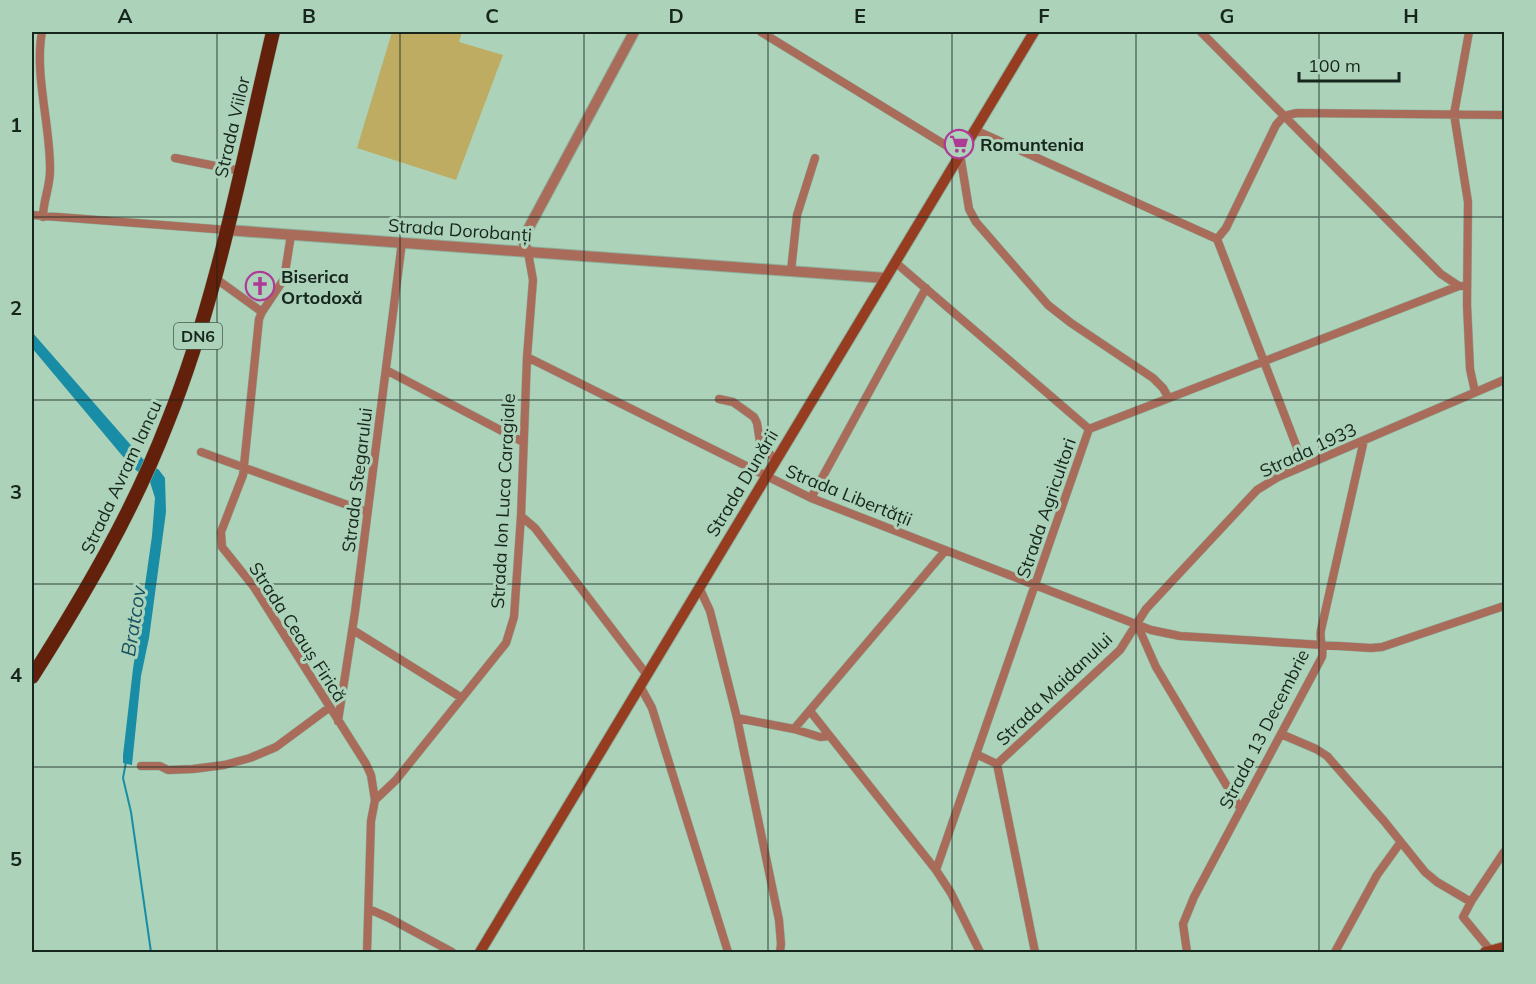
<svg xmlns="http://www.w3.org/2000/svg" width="1536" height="984" font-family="Mulish,sans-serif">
<rect width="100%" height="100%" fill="#acd2ba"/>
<path fill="#bdac61" d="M392 32H462L459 42 503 55 456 180 357 148Z"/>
<path fill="#198da6" d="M32 332 143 459 159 470 165 478 166 512 149 638 141 676 132 765 123 763V755L133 669 152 536 155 498 150 482 130 465 32 348Z"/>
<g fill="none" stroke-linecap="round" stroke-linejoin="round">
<path stroke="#198da6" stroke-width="2" d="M126 762 123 778 131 812 151 952"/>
<g stroke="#8eb09b" stroke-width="9">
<path id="minor" d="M42 32C34 74 51 128 50 171 50 187 43 201 43 217
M761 32 960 154 969 209 976 222 1048 305 1071 323 1153 378 1163 388 1168 397
M1201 32 1441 274 1459 286H1466
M1469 32 1454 114 1468 202 1467 305 1470 369 1475 392
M975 130 1217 239
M175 158 241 171
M32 215 227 230
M291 235 284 279 262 312 259 319 243 475 221 532 222 547 254 587 366 764 371 775 375 800
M1217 239 1226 228 1276 125 1284 116 1297 113 1504 115
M1217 239 1304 466
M895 262 1089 429
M791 271 797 215 815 158
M215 278 262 312
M527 357 811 498 1151 630 1180 636 1371 648 1382 647 1504 606
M386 370 523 442
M719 399 733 402 754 417 757 423 760 442 775 460
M201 452 367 512
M811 498 926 288
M521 516 535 528 647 675
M699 587 710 611 737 718 779 920 781 944 780 952
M1137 624 1156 667 1240 808
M353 630 462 698
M640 686 652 708 728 952
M810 711 936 870 951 893 980 952
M737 718 794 729 820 737 829 736
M338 721 355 612 402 242
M794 729 945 551
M1281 734 1316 749 1327 756 1384 821 1425 872 1437 882 1471 902
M976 754 997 764
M141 766H160L168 770 193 769 224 765 250 758 276 747 330 707
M936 870 1089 429 1459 286
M369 909 389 918 452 952
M1491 951 1463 917 1472 900 1504 852
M367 952 371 821 375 800 396 780 506 643 514 617 521 516 527 357 533 280 528 252
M1035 952 997 764 1120 650 1146 609 1257 490 1278 477 1504 380
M1187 952 1183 924 1194 897 1322 657C1324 648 1319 640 1321 630L1364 440
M1335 952 1377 875 1400 843"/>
</g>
<g stroke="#8eb09b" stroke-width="12">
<path id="tertiary" d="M227 230 885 278
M528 252 524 244 526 233 634 32"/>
</g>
<g stroke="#8eb09b" stroke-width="12">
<path id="secondary" d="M480 952 1034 32
M1485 952 1504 947"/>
</g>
<g stroke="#8eb09b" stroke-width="15">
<path id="trunk" d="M32 677C84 595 133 512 168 421 218 296 242 162 273 32"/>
</g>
<use href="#minor" stroke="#aa6c5a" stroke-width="8"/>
<use href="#tertiary" stroke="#aa6c5a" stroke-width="10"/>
<use href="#secondary" stroke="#953c21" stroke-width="10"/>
<use href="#trunk" stroke="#63200a" stroke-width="14"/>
</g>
<path fill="none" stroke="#17261d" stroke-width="1.5" stroke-opacity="0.55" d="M217 32V952M400 32V952M584 32V952M768 32V952M952 32V952M1136 32V952M1319 32V952M32 217H1504M32 400H1504M32 584H1504M32 767H1504"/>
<defs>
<g id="supermarket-ring" transform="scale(1.5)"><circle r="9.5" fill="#acd2ba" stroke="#ae3b96" stroke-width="1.5"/><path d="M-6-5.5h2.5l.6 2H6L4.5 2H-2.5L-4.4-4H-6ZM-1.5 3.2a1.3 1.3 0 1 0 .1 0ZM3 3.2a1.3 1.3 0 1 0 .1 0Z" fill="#ae3b96"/></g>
<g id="church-ring" transform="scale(1.5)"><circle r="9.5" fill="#acd2ba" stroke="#ae3b96" stroke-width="1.5"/><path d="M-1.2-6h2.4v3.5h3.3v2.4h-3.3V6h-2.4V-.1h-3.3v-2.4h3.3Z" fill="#ae3b96"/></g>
</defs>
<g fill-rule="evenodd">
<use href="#supermarket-ring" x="959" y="144"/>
<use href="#church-ring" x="260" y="286"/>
</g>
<g text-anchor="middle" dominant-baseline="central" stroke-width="6" stroke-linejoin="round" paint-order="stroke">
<rect fill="#acd2ba" stroke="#445a4c" stroke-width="1.5" x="174" y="323" width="48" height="26" rx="4.5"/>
<g font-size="16" font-weight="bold" fill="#17261d">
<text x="198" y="336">DN6</text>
</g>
<g font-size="18" fill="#17261d" stroke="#acd2ba">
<text transform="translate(232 127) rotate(-77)">Strada Viilor</text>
<text transform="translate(460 230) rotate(4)">Strada Dorobanți</text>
<text transform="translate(1308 450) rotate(-25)">Strada 1933</text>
<text transform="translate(121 477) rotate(-65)">Strada Avram Iancu</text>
<text transform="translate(357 480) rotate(-83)">Strada Stegarului</text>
<text transform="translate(742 483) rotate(-59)">Strada Dunării</text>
<text transform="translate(849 495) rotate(22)">Strada Libertății</text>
<text transform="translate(503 501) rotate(-87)">Strada Ion Luca Caragiale</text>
<text transform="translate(1046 508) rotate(-71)">Strada Agricultori</text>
<text transform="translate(298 632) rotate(57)">Strada Ceauș Firică</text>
<text transform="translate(1054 689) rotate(-44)">Strada Maidanului</text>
<text transform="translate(1264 729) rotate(-63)">Strada 13 Decembrie</text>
</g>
<g font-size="18" font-weight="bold" fill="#17261d" stroke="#acd2ba" text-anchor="start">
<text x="980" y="144">Romuntenia</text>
<text x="281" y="276">Biserica<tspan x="281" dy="21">Ortodoxă</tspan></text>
</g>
<g font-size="20" font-style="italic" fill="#195361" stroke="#acd2ba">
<text transform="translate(133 621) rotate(-81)">Bratcov</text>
</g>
</g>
<rect width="1536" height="984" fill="none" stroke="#acd2ba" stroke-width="66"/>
<path d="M1299 72v9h100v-9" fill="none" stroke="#17261d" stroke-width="3"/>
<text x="1308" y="72" font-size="18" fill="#17261d" stroke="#acd2ba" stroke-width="4.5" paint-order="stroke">100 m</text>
<rect x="33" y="33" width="1470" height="918" fill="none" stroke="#17261d" stroke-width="2"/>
<g font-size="20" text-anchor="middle" font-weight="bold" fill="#17261d">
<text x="125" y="23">A</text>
<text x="309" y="23">B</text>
<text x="492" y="23">C</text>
<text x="676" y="23">D</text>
<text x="860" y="23">E</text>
<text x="1044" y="23">F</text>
<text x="1227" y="23">G</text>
<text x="1411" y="23">H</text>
<text x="16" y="132">1</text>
<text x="16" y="315">2</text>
<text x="16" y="499">3</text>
<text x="16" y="682">4</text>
<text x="16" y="866">5</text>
</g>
</svg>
